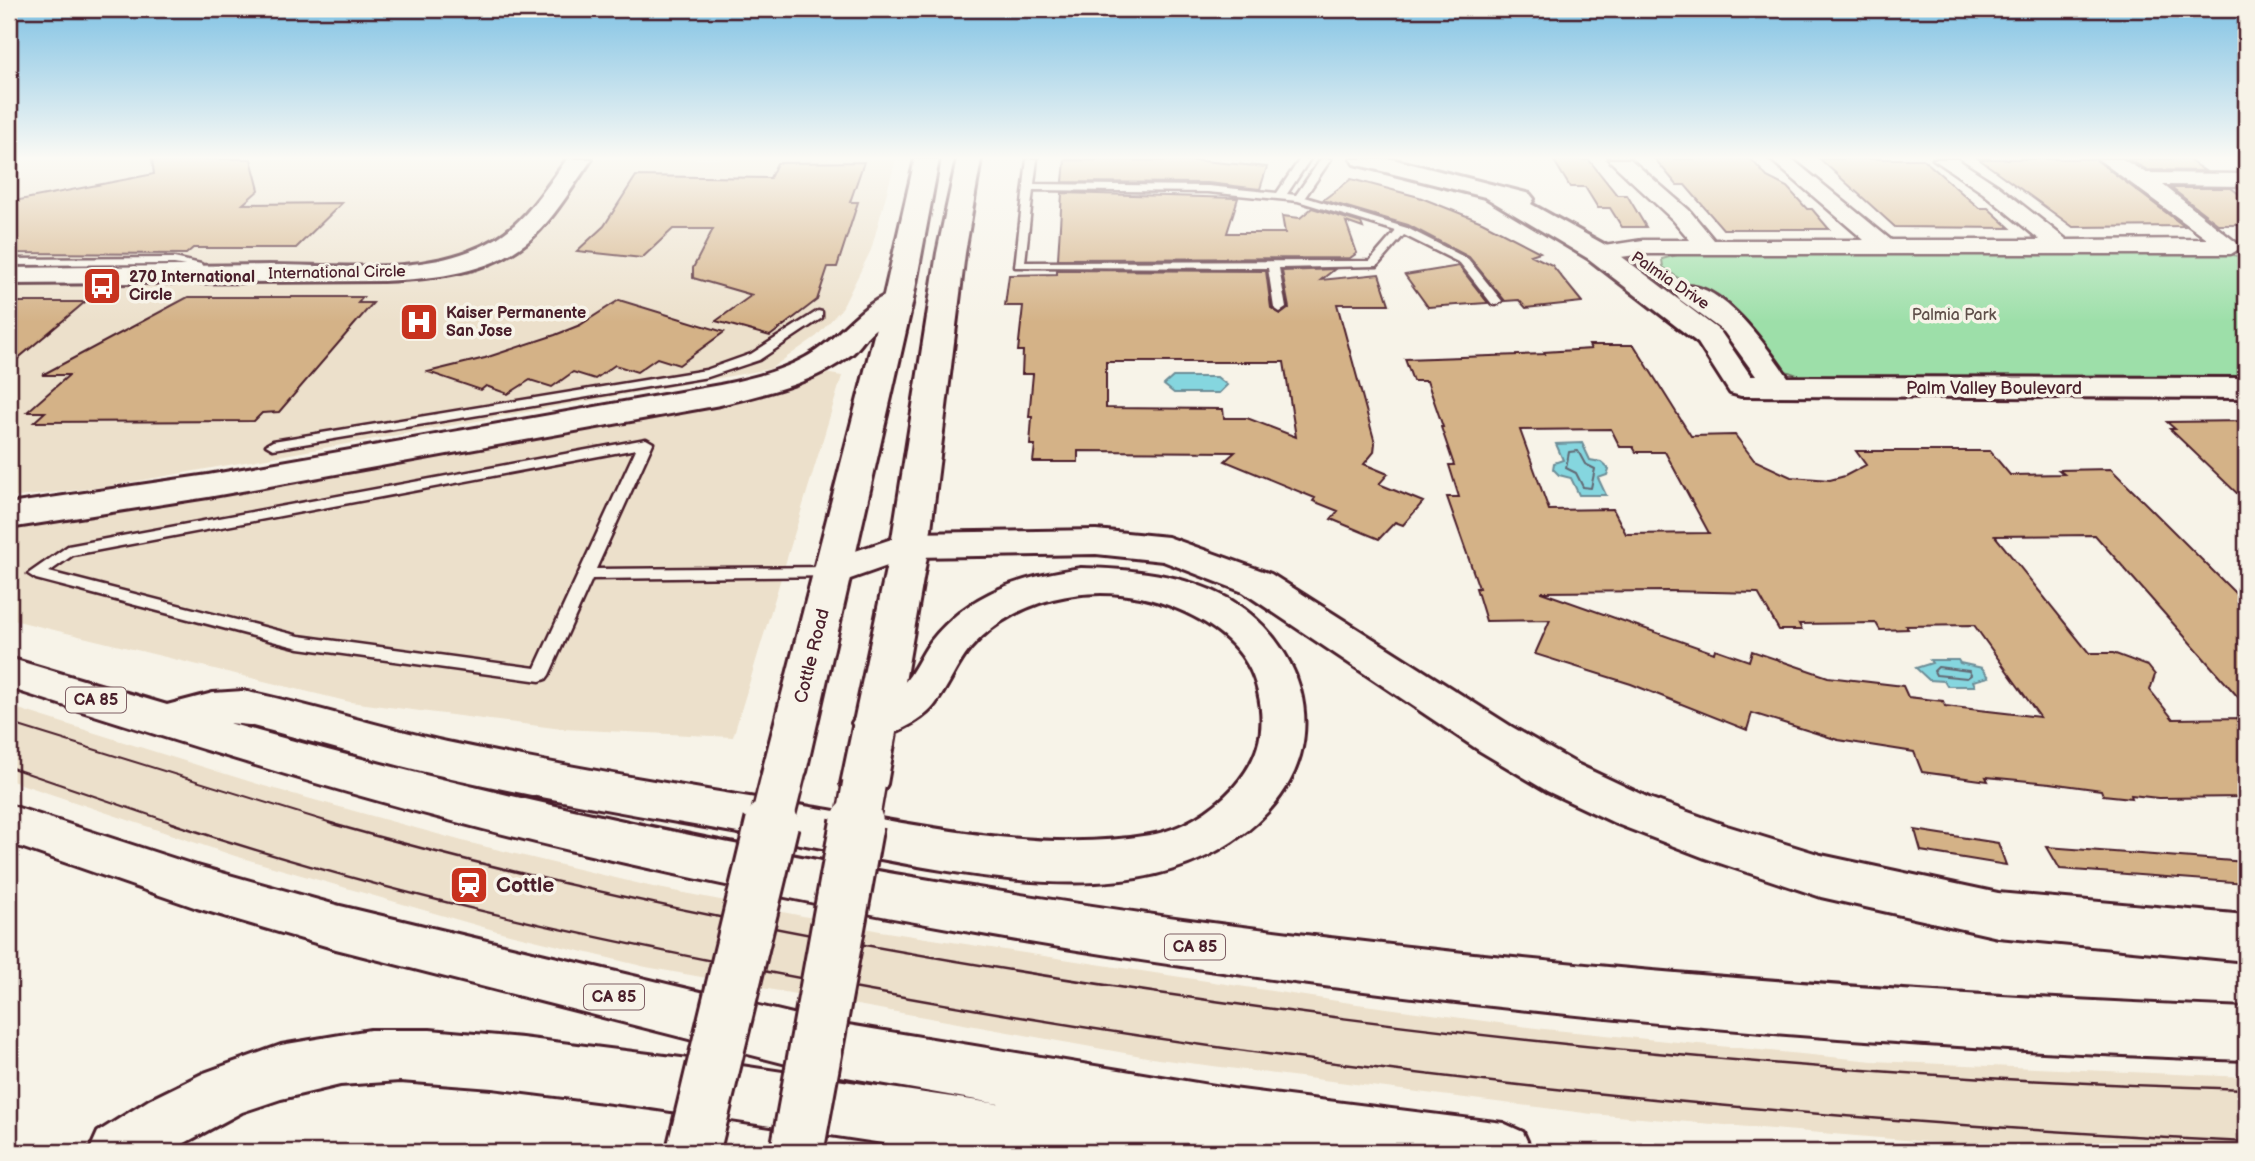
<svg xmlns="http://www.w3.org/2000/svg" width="2255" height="1161" font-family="'Balsamiq Sans',sans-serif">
<rect width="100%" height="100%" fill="#f7f3e8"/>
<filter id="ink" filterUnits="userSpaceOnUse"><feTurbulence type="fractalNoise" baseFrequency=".0143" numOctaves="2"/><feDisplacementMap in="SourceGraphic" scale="14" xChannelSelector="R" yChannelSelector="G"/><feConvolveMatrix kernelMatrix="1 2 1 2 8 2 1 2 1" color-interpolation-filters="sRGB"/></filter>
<g filter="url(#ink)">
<path fill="#ece0cb" d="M9 159H896L871 250 842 308 817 336 770 369 104 487 9 498Z
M813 371 842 376 733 737 562 729 350 702 9 619V530L740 402Z
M9 706 264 786 466 842 653 887 880 931 1357 1004 1544 1029 1873 1061 2246 1077V1152H2094L1999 1148 1592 1114 1158 1059 646 967 497 931 235 856 9 780Z"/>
<path fill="#9ddfa9" stroke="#747f6a" stroke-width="2" d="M1681 254H2224L2246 257V376L1806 378 1780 369 1719 308 1663 267 1662 259Z"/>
<path fill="#85d6df" stroke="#6d8d97" stroke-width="2" d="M1173 377H1217L1227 385 1219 393H1174L1164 385Z
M1582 443 1590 460 1601 462 1609 469 1607 475 1598 478 1606 495H1579L1571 478 1559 475 1553 469 1554 463 1563 460 1556 444Z
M1930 660H1958L1960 663 1982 668 1989 677 1973 681 1975 686H1947L1944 681 1929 680 1916 668 1932 663Z"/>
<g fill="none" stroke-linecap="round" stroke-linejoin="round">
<path stroke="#626873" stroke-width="2" d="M1578 451 1585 464 1595 469 1591 488 1583 487 1576 473 1566 468 1569 452Z
M1938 667 1969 671 1971 675 1967 678 1936 675 1934 671Z"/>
</g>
<path fill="#d4b287" stroke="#4a1f2b" stroke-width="2" fill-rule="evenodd" d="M152 159H251L259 190 243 204 342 203 296 248H193L186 254 9 253V202L154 174Z
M1553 159 1589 160 1617 195H1627L1646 227H1622L1610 208H1598L1585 187H1570Z
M1655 159H1751L1767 177 1787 187 1807 209H1812L1829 229H1723L1685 185H1677Z
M1820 159H1923L1979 208H1988L2010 228 1895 227Z
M1979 159H2095L2184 226 2073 227Z
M2127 159H2187L2205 171 2147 170Z
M1065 160 1203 161 1267 167 1260 189 1208 183 1063 182Z
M864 162 850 202H858L837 267H828L817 300 770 336 716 321 752 295 693 278V268L713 229H673L642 258 577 251 604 226 636 176 770 178 777 163Z
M1351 179 1419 197 1482 222 1540 252 1531 255 1552 265 1582 302 1526 308 1519 300 1505 301 1469 257 1408 225 1323 200Z
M2171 188H2231L2246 199V225H2219Z
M1062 193 1238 198 1227 233H1285L1282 216 1300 218 1312 208 1361 223 1363 228 1346 222 1357 253 1350 258 1058 259Z
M1459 266 1488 303 1428 307 1405 275Z
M1335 269 1321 280 1379 274 1389 304H1337L1375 443 1374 452 1364 464 1388 474 1379 484 1423 502 1403 525 1395 522 1379 539 1331 519 1338 511 1313 501 1315 498 1225 461 1235 452 1078 451V462H1033L1035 445H1030L1032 417H1029L1033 374H1022L1023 351H1018L1023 306H1005L1009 275 1057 274V270L1266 271 1271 308 1281 314 1289 308 1282 271ZM1106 362H1284L1296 437 1247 418H1224L1223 409 1106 408Z
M188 297H363L358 303H373L279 412 262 413 254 421 34 422 45 412H27L69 375H42Z
M619 300 724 332 679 365 657 358 637 372 615 365 595 379 573 372 552 387 530 380 508 394 486 386 481 390 428 372 485 358 555 335 580 325Z
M9 302H85L9 366Z
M1589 345H1634L1691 436 1735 435 1754 460 1791 477 1830 480 1845 476 1866 465 1856 451H1990L2010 475 2064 474 2059 470 2111 469 2246 604V706L2095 535 1995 536 2089 653H2113L2148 666 2155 675 2150 690 2173 719 2246 718V797L2158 798 2131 795 2132 798 2103 795 2101 790 2050 783 1986 777 1988 781 1922 772 1914 752 1838 740 1752 713 1747 730 1631 684 1535 654 1550 620 1486 621 1476 588H1479L1447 497H1459L1449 465H1454L1441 427H1443L1427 381H1413L1405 359 1545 354 1544 352 1591 349ZM1611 429 1620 447H1633L1636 452H1665L1709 533 1626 534 1613 509 1549 510 1520 430ZM1669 591 1758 593 1779 630H1802L1799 624 1876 623 1880 630 1908 629 1906 626 1974 625 2040 717 1945 706 1943 701 1908 697 1903 686 1828 677 1752 651 1749 661 1715 649 1714 653 1541 592Z
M2246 421V502L2170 429H2175L2167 422Z
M1915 830 1998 843 2006 865 1921 851Z
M2047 847 2246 862V883L2060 869Z"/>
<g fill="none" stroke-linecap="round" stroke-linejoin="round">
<g stroke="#4a1f2b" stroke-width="5">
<path id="service" d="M1027 159H1037L1034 184 1208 186 1277 193 1300 159H1310L1287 194 1296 195 1321 159H1331L1305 197 1407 228 1468 259 1502 301 1496 305 1492 304 1460 263 1404 235 1377 266 1279 268 1286 308 1280 312 1274 308 1268 268 1015 267ZM1033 190 1208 192 1298 201 1396 231 1370 261 1025 262Z
M174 258 201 264 203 266 197 277 187 275 191 267 174 264 9 265V259Z
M818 311 822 312V318L759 360 708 377 273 449 266 445 273 441 706 370 751 354Z
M646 439 653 443 596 569 832 567 838 568 840 572 838 576 592 579 549 675 546 679 540 681 299 648 36 579 28 574 68 546ZM636 449 535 668 299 636 49 572 73 555Z"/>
</g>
<g stroke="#4a1f2b" stroke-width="5">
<path id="minor" d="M1608 159H1630L1689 210 1714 240H1864L1770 159H1792L1891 240H2040L1983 193 1933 159H1957L1997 185 2067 240 2207 239 2098 159H2122L2146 173 2246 174V186L2163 185 2242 247 2231 254H1643L1599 260 1588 253 1591 248 1643 240H1690L1673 220Z"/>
</g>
<g stroke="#4a1f2b" stroke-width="6">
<path id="tertiary" d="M567 159H592C572 187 553 221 526 243 487 274 431 279 383 281L9 284V268C96 267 182 266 269 265 339 265 424 276 488 243 524 225 544 190 567 159Z
M1351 159H1392L1530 194 1534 199 1531 204 1609 247 1720 331 1751 376H1756L1724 332 1679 299 1675 293 1679 287C1720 277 1767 348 1788 377L2246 378V398L1741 396 1730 393 1698 343 1589 259 1485 197 1354 164Z"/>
</g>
<g stroke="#4a1f2b" stroke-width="6">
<path id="secondary" d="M915 159H939L913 300 806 772 800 785 784 790 768 785 762 772 883 300Z
M957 159H981L965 253 929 545 887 784 880 797 864 802 848 797 841 784 891 545 937 253Z"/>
</g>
<g stroke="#4a1f2b" stroke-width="6">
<path id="motorway" d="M898 291 908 294 913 300C903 313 886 320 874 330 865 337 860 347 852 354 813 384 766 393 720 405L208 497 9 528V504L208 475 720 385C753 378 788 370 816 351 844 332 864 300 898 291Z
M1096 530 1168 537 1271 574 1512 727 1579 765 1649 798 1727 826 1821 855 1998 893 2246 915V961L1998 937 1821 897 1705 858 1617 824 1547 791 1480 751 1243 592 1163 561 1096 554 913 557 833 585 819 581 814 572 819 563 910 533Z
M1081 568C1131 569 1184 574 1229 599 1263 619 1290 652 1300 689 1325 785 1241 854 1156 874 1056 898 922 866 822 848 697 825 571 805 447 777 380 762 315 742 249 725L229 723C889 910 1563 980 2246 1008V1060C1683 1040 1119 979 569 850 380 806 194 747 9 688V658L167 705 213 693 243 691C312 705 379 727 447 742 574 769 702 789 829 810 933 828 1045 853 1150 835 1181 830 1212 811 1233 788 1259 759 1267 730 1258 692 1249 650 1216 625 1178 609 1110 579 1020 591 970 649 956 666 949 686 936 703 923 722 895 733 874 740L859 735 852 723C863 703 887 702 902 685 914 673 921 654 931 641 970 592 1021 577 1081 568Z
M9 805 197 866 336 905 818 1020 1233 1089 1503 1123 1523 1132 1532 1152H1286L1234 1145 1218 1152H942L651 1108 492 1088 400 1081 340 1085 281 1099 242 1112 168 1152H89L98 1132 149 1100 204 1073 281 1045 370 1030H430L522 1038 721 1063 999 1104 818 1072 336 949 197 908 9 843Z"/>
</g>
<use href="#service" fill="#f7f3e8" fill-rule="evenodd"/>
<use href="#minor" fill="#f7f3e8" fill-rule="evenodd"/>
<use href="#tertiary" fill="#f7f3e8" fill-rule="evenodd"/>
<use href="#secondary" fill="#f7f3e8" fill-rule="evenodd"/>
<use href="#motorway" fill="#f7f3e8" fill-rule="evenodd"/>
<path stroke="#4a1f2b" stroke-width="2" d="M9 723 335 824
M9 767 176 824"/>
<path stroke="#4a1f2b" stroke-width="2.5" d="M171 823C398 899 635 948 870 991 1326 1074 1784 1119 2246 1142
M329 823C601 900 880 952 1159 993 1519 1046 1882 1079 2246 1089"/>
<g stroke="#4a1f2b" stroke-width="47" stroke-linecap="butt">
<path id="secondary-bridge-far1" d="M771 824 784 772
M857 824 864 784"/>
</g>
<g stroke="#4a1f2b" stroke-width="58" stroke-linecap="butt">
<path id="secondary-bridge" d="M693 1152 772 823
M797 1152 857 823"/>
</g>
<use href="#secondary-bridge-far1" stroke="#f7f3e8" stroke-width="42"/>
<use href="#secondary-bridge" stroke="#f7f3e8" stroke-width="52"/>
</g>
</g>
<linearGradient id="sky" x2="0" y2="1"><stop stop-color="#80c2e4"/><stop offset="0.49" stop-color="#fbfaf5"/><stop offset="1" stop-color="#fbfaf5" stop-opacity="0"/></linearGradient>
<rect width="2255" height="322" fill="url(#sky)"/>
<defs>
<g id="bus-square" transform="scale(2.0125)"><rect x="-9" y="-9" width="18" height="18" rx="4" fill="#c8321e" stroke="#f7f3e8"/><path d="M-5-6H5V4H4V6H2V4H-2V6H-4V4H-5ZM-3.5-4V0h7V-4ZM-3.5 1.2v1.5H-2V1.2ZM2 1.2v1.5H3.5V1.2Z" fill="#fff"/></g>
<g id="hospital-square" transform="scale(2.0125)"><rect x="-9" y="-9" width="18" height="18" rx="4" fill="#c8321e" stroke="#f7f3e8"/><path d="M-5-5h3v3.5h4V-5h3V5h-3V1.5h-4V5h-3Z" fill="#fff"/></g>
<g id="station-square" transform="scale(2.0125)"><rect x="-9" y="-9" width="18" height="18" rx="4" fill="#c8321e" stroke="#f7f3e8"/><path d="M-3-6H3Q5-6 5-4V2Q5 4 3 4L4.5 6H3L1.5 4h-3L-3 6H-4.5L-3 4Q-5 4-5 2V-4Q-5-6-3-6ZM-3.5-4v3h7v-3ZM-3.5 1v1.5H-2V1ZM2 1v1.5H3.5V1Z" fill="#fff"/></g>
</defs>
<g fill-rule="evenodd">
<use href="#bus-square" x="102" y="286"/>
<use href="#hospital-square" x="419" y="322"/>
<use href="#station-square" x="469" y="885"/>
</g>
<g text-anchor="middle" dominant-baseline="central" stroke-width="7" stroke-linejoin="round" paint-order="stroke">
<g font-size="16" fill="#4a1f2b" stroke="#f7f3e8">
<text transform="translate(337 273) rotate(-1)">International Circle</text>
<text transform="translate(1670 281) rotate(34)">Palmia Drive</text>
</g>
<g font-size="16" font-weight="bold" fill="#4a1f2b" stroke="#f7f3e8" text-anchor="start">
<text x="129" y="277">270 International<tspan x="129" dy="18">Circle</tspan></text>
<text x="446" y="313">Kaiser Permanente<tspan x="446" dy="18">San Jose</tspan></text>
</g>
<g font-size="16" fill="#5f4f4a" stroke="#f7f3e8">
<text x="1954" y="315">Palmia Park</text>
</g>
<g fill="#f7f3e8" stroke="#7e5f64" stroke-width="2">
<rect x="66" y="687.5" width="60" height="25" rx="5"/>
<rect x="1165" y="934.5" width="60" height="25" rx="5"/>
<rect x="584" y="984.5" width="60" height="25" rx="5"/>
</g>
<g font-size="16" font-weight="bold" fill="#4a1f2b">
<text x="96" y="700">CA 85</text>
<text x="1195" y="947">CA 85</text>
<text x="614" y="997">CA 85</text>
</g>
<g font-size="18" fill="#4a1f2b" stroke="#f7f3e8">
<text x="1994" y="388">Palm Valley Boulevard</text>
<text transform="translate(812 656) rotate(-76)">Cottle Road</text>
</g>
<g font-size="21" font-weight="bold" fill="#4a1f2b" stroke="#f7f3e8" text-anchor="start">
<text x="496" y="885">Cottle</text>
</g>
</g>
<rect width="2255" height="1161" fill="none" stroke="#f7f3e8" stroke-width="35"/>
<rect x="18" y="18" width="2220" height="1126" fill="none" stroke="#4a1f2b" stroke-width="2.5" filter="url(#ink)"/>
</svg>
